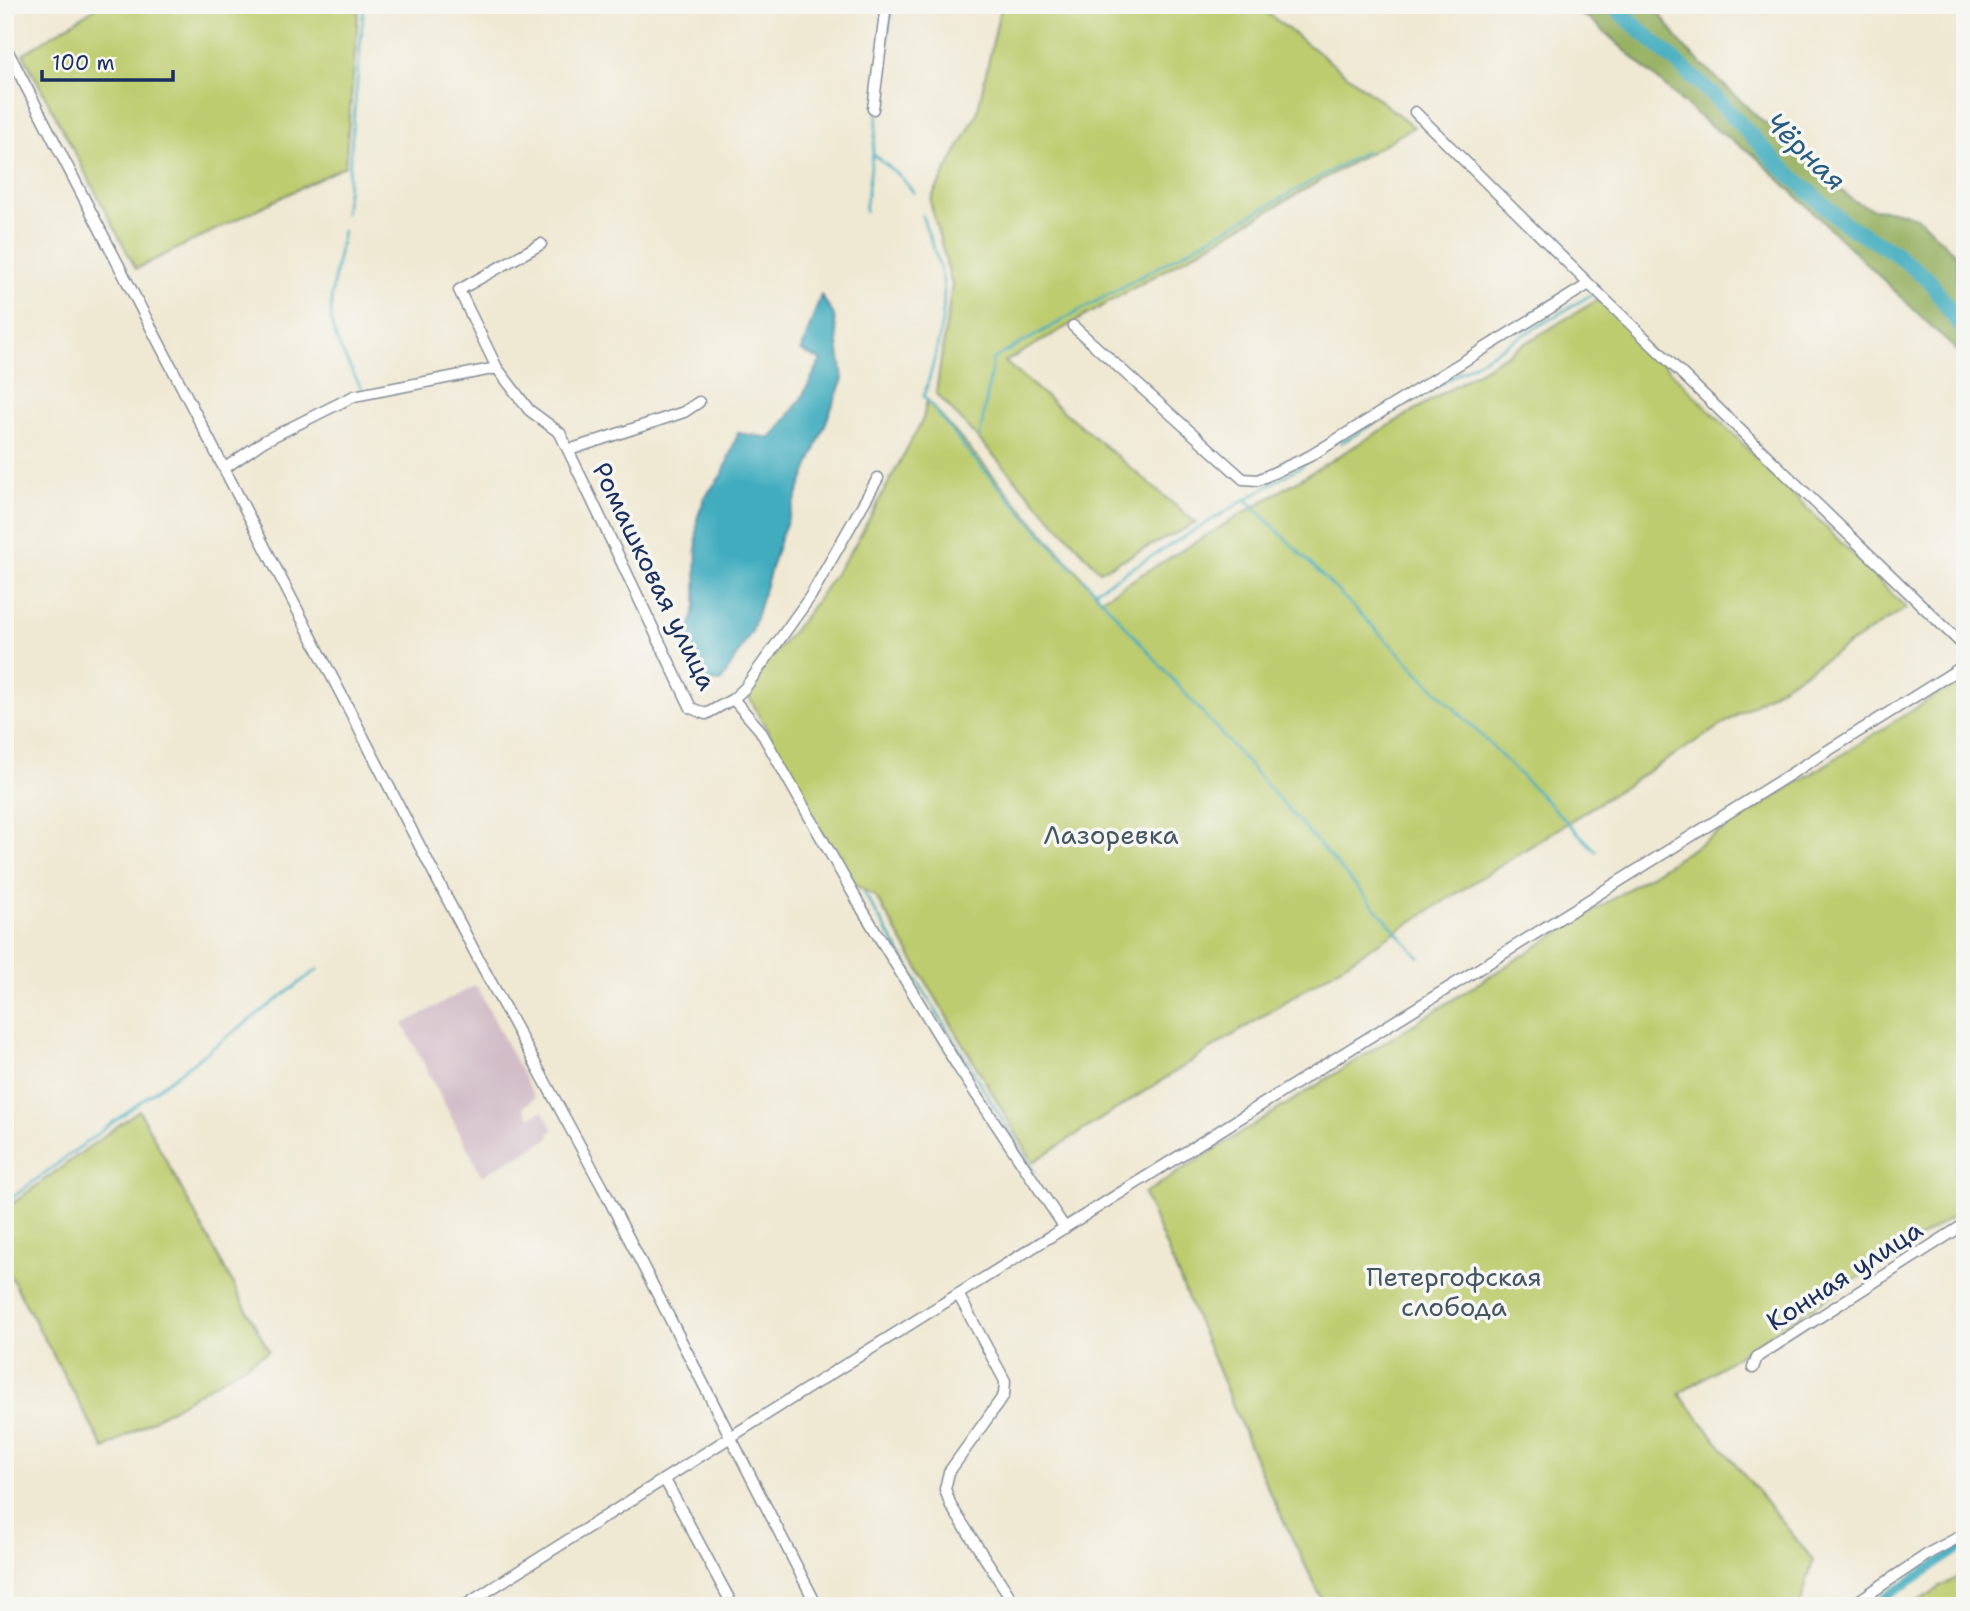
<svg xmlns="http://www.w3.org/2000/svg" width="1970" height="1611" font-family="'Shantell Sans',sans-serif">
<rect width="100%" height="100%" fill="#f6f6f2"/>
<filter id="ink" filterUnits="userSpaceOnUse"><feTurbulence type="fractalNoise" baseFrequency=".0143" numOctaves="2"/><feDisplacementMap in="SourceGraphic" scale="14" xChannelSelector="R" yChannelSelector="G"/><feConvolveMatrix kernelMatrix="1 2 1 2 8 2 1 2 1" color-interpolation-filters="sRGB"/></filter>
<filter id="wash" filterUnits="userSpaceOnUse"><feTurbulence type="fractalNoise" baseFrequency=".00686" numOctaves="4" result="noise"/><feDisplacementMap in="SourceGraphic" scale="28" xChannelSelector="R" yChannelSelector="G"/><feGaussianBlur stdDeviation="1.57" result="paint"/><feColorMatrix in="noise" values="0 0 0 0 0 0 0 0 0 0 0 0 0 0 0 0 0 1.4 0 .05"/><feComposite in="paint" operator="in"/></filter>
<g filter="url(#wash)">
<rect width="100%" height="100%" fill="#efe8d2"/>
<path fill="#d2bdc7" d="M476 985 535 1098 523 1107 530 1117 543 1111 554 1130 549 1134 550 1138 482 1176 403 1024Z"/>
<path fill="#bdcc6e" stroke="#6c7e66" stroke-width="2" d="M100 5H359L345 166 136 269 23 54Z
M1001 5H1257L1414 127 1005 362 1196 523 1100 571 936 393 952 285 930 201 977 114Z
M1599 299 1906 608 1033 1162 876 897 848 881 745 689 807 614 855 545 923 419 927 400 1101 599Z
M1965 677V1208L1679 1394 1813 1560 1800 1606H1325L1265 1482 1144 1194Z
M139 1110 269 1351 104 1449 5 1266V1209Z
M1965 1572V1606H1910Z"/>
<path fill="#96b061" stroke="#587060" stroke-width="2" d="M1558 5H1654L1683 46 1762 121 1782 135 1852 200 1872 209 1898 211 1919 218 1956 255 1957 282 1965 293V359L1754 155 1706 123 1590 19Z"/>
<path fill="#40acbe" stroke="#2e6e8e" stroke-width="2" d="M821 295 834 315 843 379 780 539 752 631 721 682 707 681 689 662 684 650 696 606 697 519 705 497 723 473 738 433 772 438 801 399 821 360 801 351Z"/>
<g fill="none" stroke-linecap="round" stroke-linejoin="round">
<path stroke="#40acbe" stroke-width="2.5" d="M1628 21 1641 5
M873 154 901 177 914 193
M865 212 892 5
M345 214 364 5
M922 215C929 239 944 269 944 294 944 324 933 368 924 396L968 452 1073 569
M343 231C339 259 326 302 333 329 338 349 352 369 361 388
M980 436 993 359 1366 151
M1341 443 1594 293
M1246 499 1596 851
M1083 578 1419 957
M1094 591 1308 462
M864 893 1034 1172
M5 1203 318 969"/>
<path stroke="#40acbe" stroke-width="9" d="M1873 1606 1965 1545"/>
<path stroke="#40acbe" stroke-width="16" d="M1612 5 1713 95 1776 162 1844 223 1892 251 1929 280 1959 324 1965 329"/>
</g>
</g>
<g filter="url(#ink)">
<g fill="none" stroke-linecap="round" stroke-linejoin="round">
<g stroke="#858c98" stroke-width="13">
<path id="minor" d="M5 46 481 964 603 1188 817 1606
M873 109 886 5
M1415 112 1589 284 1965 647
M1073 326 1243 479 1258 480 1310 456 1589 284
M497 368 459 290 541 244
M569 450 684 412 699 402
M225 468 264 441 354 396 497 368 529 410 560 433 691 708 706 714 733 699 745 688 810 597 878 478
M733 699 760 730 862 909 958 1067 1065 1228
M958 1294 1005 1381 1004 1395 949 1472 945 1489 951 1506 1016 1606
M1753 1368 1757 1357 1965 1224
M665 1480 733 1606
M464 1606 800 1393 1965 665
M1851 1606 1931 1552 1965 1534"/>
</g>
<use href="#minor" stroke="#fff" stroke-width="10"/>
</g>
</g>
<g text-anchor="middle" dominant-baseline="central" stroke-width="7" stroke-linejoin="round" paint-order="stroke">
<g font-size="26" fill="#1b2f5e" stroke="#f6f6f2">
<text transform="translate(655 576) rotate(64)">Ромашковая улица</text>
<text transform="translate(1844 1275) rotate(-33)">Конная улица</text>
</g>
<g font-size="26" fill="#445662" stroke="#f6f6f2">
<text x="1111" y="834">Лазоревка</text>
<text x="1454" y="1276">Петергофская<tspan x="1454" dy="30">слобода</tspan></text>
</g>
<g font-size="28" font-style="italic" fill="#285b80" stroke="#f6f6f2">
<text transform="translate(1806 151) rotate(44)">Чёрная</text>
</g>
</g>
<rect width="1970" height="1611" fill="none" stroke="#f6f6f2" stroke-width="28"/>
<path d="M42 70v10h131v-10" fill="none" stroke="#1b2f5e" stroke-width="3.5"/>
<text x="52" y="70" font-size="21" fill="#1b2f5e" stroke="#f6f6f2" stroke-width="5" paint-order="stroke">100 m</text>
</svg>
